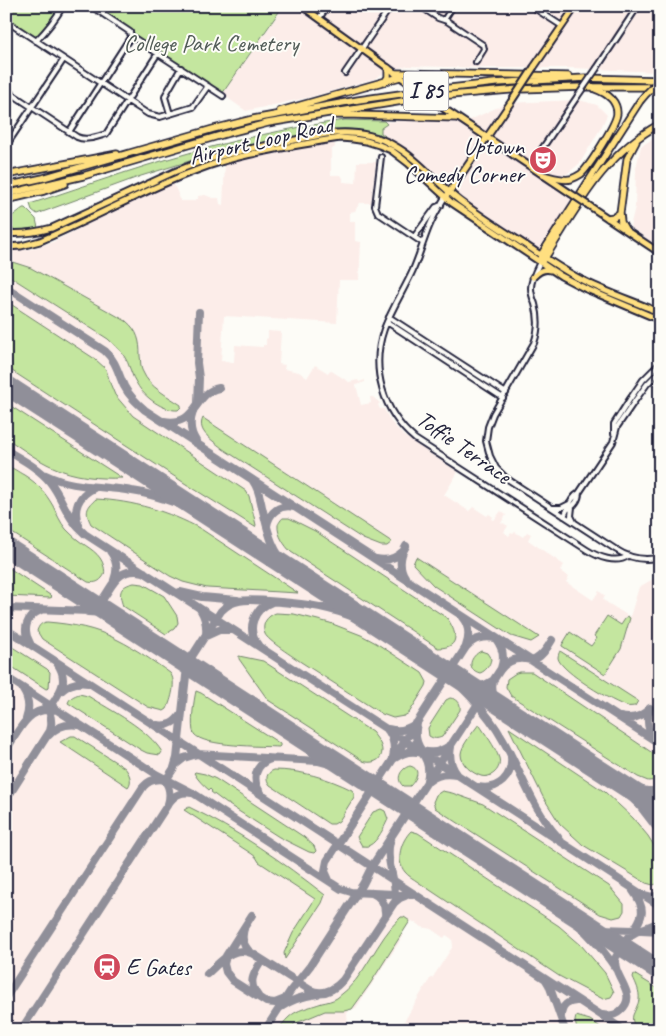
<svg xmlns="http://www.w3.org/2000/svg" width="666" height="1036" font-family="Caveat,sans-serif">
<rect width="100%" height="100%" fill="#fdfcf7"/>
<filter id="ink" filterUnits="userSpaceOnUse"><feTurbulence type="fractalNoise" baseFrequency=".02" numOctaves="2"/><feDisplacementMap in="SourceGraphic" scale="10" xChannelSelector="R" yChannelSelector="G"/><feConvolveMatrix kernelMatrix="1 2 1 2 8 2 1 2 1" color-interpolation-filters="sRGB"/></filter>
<g filter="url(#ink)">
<path fill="#fcede9" d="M284 6H660V70L655 72 574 68H490L408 66 389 70 374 79 311 97 246 111 222 94Z
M579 100 597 105 607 115 602 126 580 163 567 174 547 176 579 198 543 259 492 229 430 177 386 149 363 123 400 121 470 120 507 103Z
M660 135V248L630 227 635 207 636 168 641 146Z
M334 141 335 147 331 150V175H341L343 178V182L356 183 357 162H376L371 203H360L356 209 355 211 350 212 349 222H355V241L361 242 359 280H339L337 323 224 316 221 361 234 362 235 345 263 347V345H266V339L268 338V331L281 332 279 364 285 365 284 369 299 372 307 378 315 365 328 373 330 370 349 382 358 380 359 382 365 380V382L356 385 361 405 371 403 370 397H373L380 403 378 405 380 409H384L391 422 404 436 417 445 458 472 444 495 469 511 473 507 487 516 489 514 493 517 492 519 494 520 501 511 506 515 501 523 502 524 503 523 508 526 504 532 509 536 511 533 513 534 515 532 523 537 527 532 531 534 528 540 564 565 560 571 569 577 566 582 593 600 599 591 605 596 603 600 630 617 639 587 653 579H660V1030H399L426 985 428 984 429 980 433 977 453 946 452 939 446 935 444 938 431 929 422 927 412 921 409 924 402 934 404 935 356 1008 347 1011 348 1030H6V251L31 249 53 242 144 195 173 182 181 201H194L195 199H198V196L205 195 213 198H219L220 204 223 205 225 163 264 154Z"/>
<path fill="#c4e69f" stroke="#73846d" d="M6 6H62L37 39 6 20Z
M94 6H283L222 94 133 35 129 29Z
M345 120 384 121 387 124 381 128V133L385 136 359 130 347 129 330 130 219 152 141 176 37 214 32 210 30 204C91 184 152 162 215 146 258 135 301 126 345 120Z
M23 208H25L36 219 38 228 19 230 6 228V217H11Z
M6 260 31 268 126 321C138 331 140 341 140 356 141 361 140 367 143 372 149 387 168 396 181 405V407L178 410C163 411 144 397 137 384 131 376 130 364 124 356 120 349 113 344 108 339L6 274Z
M6 301 95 359 106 369 110 383 115 395 133 416 246 491 249 496 256 525 255 527 186 484 6 367Z
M6 403 122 478C99 479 74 477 53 467 37 460 21 448 6 438Z
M203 418 392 542 387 546H381L363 539 223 449C214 441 196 432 203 418Z
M6 467C13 467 18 472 24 475 37 483 45 492 53 506 57 514 60 522 66 529 70 533 74 537 78 540 88 548 101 553 104 567 105 571 105 575 102 578 98 583 93 583 88 582L6 529Z
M96 499C133 501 168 511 201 529L298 593 207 588 183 582 170 576 91 524C85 512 86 508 96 499Z
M283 518H289L315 531 447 618C456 631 462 648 438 648L291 552C285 546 277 535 278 525 278 524 282 518 283 518Z
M416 557 539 637 531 642 511 636 434 586 413 564Z
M6 566 50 595 52 597 50 598 6 596Z
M134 583 143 584 164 596 177 616 178 623 174 629 166 634 123 606C118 592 120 586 134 583Z
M276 613 294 614 330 623 361 635 376 643 422 673 427 682 426 686 409 713 404 716 393 718 382 714C355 697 328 679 301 662 294 657 268 641 265 634 261 624 267 616 276 613Z
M607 616 621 625 627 616 630 618 621 649 605 674 562 646V645L570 632 591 646 597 638 594 636Z
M47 622C71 624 96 628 118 640 136 649 153 661 170 673 177 681 171 700 167 709L164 711 148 707 42 639 37 631C39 625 41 623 47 622Z
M6 643 47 669 50 672 49 688 46 689 6 663Z
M481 651 487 653 491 659C490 665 486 671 480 673 465 669 471 656 481 651Z
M560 651 638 701 635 706C634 706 628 707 627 706 615 704 560 671 558 658 558 655 559 653 560 651Z
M239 656 263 661 372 732C376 737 382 744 382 751 382 762 370 764 363 761L268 700 239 659Z
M520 672H532L660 758V780L648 781 638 777 511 696 506 687 507 679 516 673Z
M196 691 201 693 276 741 280 744V746L279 747C263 746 204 747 194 734 190 727 194 699 196 691Z
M79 694 88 696C112 711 148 729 162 752L160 755 147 753 141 750 68 703C70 697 74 696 79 694Z
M450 698C457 699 461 702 460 710L442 737C437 739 434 739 429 736L428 728 446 700Z
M479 724C485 734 495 746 499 758 502 768 492 779 481 776 472 773 461 765 461 754 461 746 474 731 479 724Z
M509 728 605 792 633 818 648 836 660 855V883L653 885 646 883 583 845 560 824 543 797Z
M71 736H75L78 738 125 768C129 773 133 781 128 787L60 742Z
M410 766C422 769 416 780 410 786H403C395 779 401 768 410 766Z
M274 770C300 770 328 778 352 790L354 793V797L339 821 334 824H329L270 785C265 779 266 773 274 770Z
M195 772 205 774 216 779 304 837 314 846 316 851 314 853 309 852 279 837 229 805V804H227L211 792 212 791 210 789 209 790C203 785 198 780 194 773Z
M442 791 452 793 483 804 609 886 624 904V911L621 916 613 918 600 914 435 808 433 802 436 795Z
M189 807C237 830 283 862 325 895L322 903 285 959 284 953 293 933 315 899 259 862 256 857 252 854 184 810Z
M381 809 385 811 388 819C385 826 377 842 370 845 367 847 365 846 362 846L357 837 373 812Z
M411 831 418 833 559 926 581 945 605 973 614 992 611 997 603 999 559 976 418 882C414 879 408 876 405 872 395 860 401 841 411 831Z
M401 917H404L410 921 370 984 352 1009 344 1011H325L294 1024 290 1030H278C293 1009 299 1011 322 1003 327 1002 332 1001 337 998 366 978 375 941 401 917Z
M634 974 660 990V1030C650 1030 629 1031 633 1015 635 1010 638 1005 639 1000 640 991 636 984 633 977Z
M576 1016 590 1020 605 1030H577L575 1021Z"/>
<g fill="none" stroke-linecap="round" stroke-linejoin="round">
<path stroke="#908f99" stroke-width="8" d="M6 287 105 351C116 361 118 373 124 386 129 396 137 403 145 410L660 744
M198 403 199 378 197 363 199 312
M193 412C189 423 190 432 196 441
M164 421C198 427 193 393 219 388
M6 450C21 459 39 468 50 482 64 500 66 518 85 534L660 906
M46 475C75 489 101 485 132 491 158 495 181 505 205 514
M253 481C259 489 260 498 262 507 268 531 271 550 289 568
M79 525C72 510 78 495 94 488
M267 526C269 512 280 504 294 507
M110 551C117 560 118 570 114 580
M376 559C386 561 395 559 402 552
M405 577C398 566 400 556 406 546
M180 592 202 597 237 600
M6 608 89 611C112 601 109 564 144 572
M200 609C205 617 207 624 206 634
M88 612 104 613 114 617
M462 617C469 625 470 635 466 646
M6 629 624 1030
M208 635 219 630H232
M496 639C503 648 505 657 501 668
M30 643C22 630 26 616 41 610
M258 645C246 629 253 609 272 602
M435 663C461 686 486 709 503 740 521 772 533 810 558 837
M6 677 156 774 193 793 341 889 351 892 416 895
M493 681C491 690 493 698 499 705
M469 685C477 687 485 686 492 681
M23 690C29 699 30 708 26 719
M60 692C68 684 77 681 88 683
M51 706C61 691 69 680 57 663
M650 708C646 720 647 729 654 739
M620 717C632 720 642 717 650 708
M417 724C414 735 416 743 422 751
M157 725C168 727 175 723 181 714
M389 729C399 732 407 730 415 724
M389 732C394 740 395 748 393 757
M49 735C57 726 67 723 79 725
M451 747C449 757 450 765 457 774
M6 750C18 733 27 707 52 710
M423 751C433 754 441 752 449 746
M422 753C428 761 430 769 427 780
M395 758C403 752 412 750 422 753
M175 765 184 758 197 754 318 761 340 767 359 776
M609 776 640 806 660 832
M163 779C170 786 171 794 168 804 174 795 181 791 192 793
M429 781C437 774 446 773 456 775
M625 786 647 791H660
M478 787C498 791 513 777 511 757
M261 793C251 780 255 764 271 759
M6 800 50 731C53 721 51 713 45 704
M390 842C385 861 396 878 395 897
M329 880 325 871 327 861 466 647C474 638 483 636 495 638
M372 893C382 897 386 905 385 916
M644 895 652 897 660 895
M556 904C578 924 600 944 616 969
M252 915 226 956 224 964 226 972 233 981 266 1002 275 1003 285 999
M245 926C241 936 242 944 250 952L310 990C323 996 334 990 343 980L394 903 400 898 405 896
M590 926 601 929 633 930H638
M642 931 660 932
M631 934C643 917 647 910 633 891
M207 974C220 963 232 945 251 953
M546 980 549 985 565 1030
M258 996C247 982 254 973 262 960
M6 997 143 787C149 780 157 778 166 780L174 768 177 758 187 667 189 661 221 611C234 597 250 600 268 601 295 603 322 605 348 615 361 620 374 626 387 632
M281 1007C292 999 304 996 317 994
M602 1015C609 1016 615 1016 620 1011 641 994 610 976 616 957 618 954 620 950 622 947 625 943 627 938 631 935 639 929 651 926 660 922
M561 1017C561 1006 568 1000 579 1001
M21 1030 168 804
M265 1030 291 990 310 966 363 884 372 866 500 670C506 662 515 658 525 659 529 659 532 662 536 659 543 655 548 647 552 640"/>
<path stroke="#908f99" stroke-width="20" d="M6 385 660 809
M6 547 660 971"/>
<g stroke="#22223b" stroke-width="8">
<path id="minor" d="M91 6 130 32 131 36 223 96
M420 6 438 18 447 21 483 45 484 49 476 62
M531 6 562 26
M319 18 328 6
M444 20 453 6
M6 21 128 101 148 114 160 117 193 107 208 86
M36 41C47 30 55 20 63 6
M597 68 638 6
M345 73 391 6
M6 90 77 137C86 141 96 137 106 134L158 53
M170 114 165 97 166 94 181 68
M69 132 131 36
M6 146 64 59
M381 157 375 206 378 213 423 243
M532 167 535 159 577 97
M445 197C439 207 433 217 429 227 423 242 419 256 413 270 404 290 392 308 384 329 370 369 383 412 415 439L587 550C598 557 616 564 628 556
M414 237 436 207 441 205
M540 262C536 270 531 279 531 288 531 294 533 299 535 304 539 318 539 329 534 343L493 414 488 427 486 441 490 456 496 468 506 478 615 549C629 558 643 562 660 557
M389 317 506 393
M387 322 503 398
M614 434V424L630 399 643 380 660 363
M572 507 571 516 574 522
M553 508H561L569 504
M568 509C575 506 579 499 579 493
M564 516C569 508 570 498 579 493L613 442 617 427 634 402 647 384 660 371"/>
</g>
<g stroke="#22223b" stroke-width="9">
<path id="major" d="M302 6 409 83
M534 67 576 6
M437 104 570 193
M448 194 511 102
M588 205 660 253
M6 233C22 235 37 232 52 228L174 172 205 160 248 149 326 134C350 131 372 133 393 145 419 159 437 184 460 201 483 218 507 233 530 248 547 259 564 271 582 280 604 291 627 299 649 308
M6 247 21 246 40 241C93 219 143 190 197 170 238 154 284 148 327 140L340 138 353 139 366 141 379 145 391 150 408 163 452 203 561 276 584 288 660 320
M533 277C538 272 543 268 550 270
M651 309 660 313"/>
</g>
<g stroke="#22223b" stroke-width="9">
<path id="highway" d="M395 73 568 76
M385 82 388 77V68
M280 111 400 77
M334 115H354L457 118
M6 175 117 154
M543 175C552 177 562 181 571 179 574 178 578 176 581 174 589 167 617 123 617 113 617 100 606 93 595 89
M6 186 43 178 213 129 253 119 358 100 414 92 495 83 585 78 660 80
M6 194 83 176 225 134 268 123 427 97 521 89 585 87H660
M6 200 44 191 65 184
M608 218 614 217 620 213
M625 229 621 222 620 213 627 159 636 142
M540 262 541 255 640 101
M540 262 545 258C578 206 604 154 660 124"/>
</g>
<use href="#minor" stroke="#fdfcf7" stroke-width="4"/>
<use href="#major" stroke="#ffdf80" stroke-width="5"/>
<use href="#highway" stroke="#ffdf80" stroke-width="5.5"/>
<g stroke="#22223b" stroke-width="8" stroke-linecap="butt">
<path id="minor-bridge" d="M577 97 597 68"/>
</g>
<g stroke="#22223b" stroke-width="9" stroke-linecap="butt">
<path id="major-bridge" d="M409 83 437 104
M511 102 534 67
M570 193 588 205"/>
</g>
<g stroke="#22223b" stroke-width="9" stroke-linecap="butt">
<path id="highway-bridge" d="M640 101 646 94 660 80"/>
</g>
<use href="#minor-bridge" stroke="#fdfcf7" stroke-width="4"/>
<use href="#major-bridge" stroke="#ffdf80" stroke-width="5"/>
<use href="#highway-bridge" stroke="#ffdf80" stroke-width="5.5"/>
</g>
</g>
<defs>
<g id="theatre-disc" transform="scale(1.4375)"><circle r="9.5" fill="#d1495b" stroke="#fdfcf7"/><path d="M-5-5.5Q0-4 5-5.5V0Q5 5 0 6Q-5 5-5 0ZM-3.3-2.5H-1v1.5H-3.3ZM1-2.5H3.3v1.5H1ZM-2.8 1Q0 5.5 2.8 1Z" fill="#fff"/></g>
<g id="station-disc" transform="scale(1.4375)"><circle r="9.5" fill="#d1495b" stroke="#fdfcf7"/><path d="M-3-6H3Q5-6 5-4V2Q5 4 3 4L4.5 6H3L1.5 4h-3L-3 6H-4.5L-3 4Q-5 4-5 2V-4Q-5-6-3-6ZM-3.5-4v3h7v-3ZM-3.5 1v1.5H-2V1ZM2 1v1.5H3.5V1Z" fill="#fff"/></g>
</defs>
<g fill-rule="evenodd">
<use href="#theatre-disc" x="543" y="160"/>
<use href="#station-disc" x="107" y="967"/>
</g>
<g text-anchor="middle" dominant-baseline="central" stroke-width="4" stroke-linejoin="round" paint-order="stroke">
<rect fill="#fdfcf7" stroke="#646373" stroke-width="1" x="403.5" y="71.5" width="45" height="39" rx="4"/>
<g font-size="22" font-weight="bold" fill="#22223b">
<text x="426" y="91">I 85</text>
</g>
<g font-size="24" fill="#535d59" stroke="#fdfcf7">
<text x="211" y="43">College Park Cemetery</text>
</g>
<g font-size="24" fill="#22223b" stroke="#fdfcf7">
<text transform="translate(261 140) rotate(-13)">Airport Loop Road</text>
<text transform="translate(464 447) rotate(35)">Toffie Terrace</text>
</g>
<g font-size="24" fill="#22223b" stroke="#fdfcf7" text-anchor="end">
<text x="524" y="146">Uptown<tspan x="524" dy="28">Comedy Corner</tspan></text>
<text x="126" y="967" text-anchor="start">E Gates</text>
</g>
</g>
<rect width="666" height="1036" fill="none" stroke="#fdfcf7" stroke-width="25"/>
<rect x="12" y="12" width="641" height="1011" fill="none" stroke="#22223b" stroke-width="2" filter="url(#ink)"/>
</svg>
